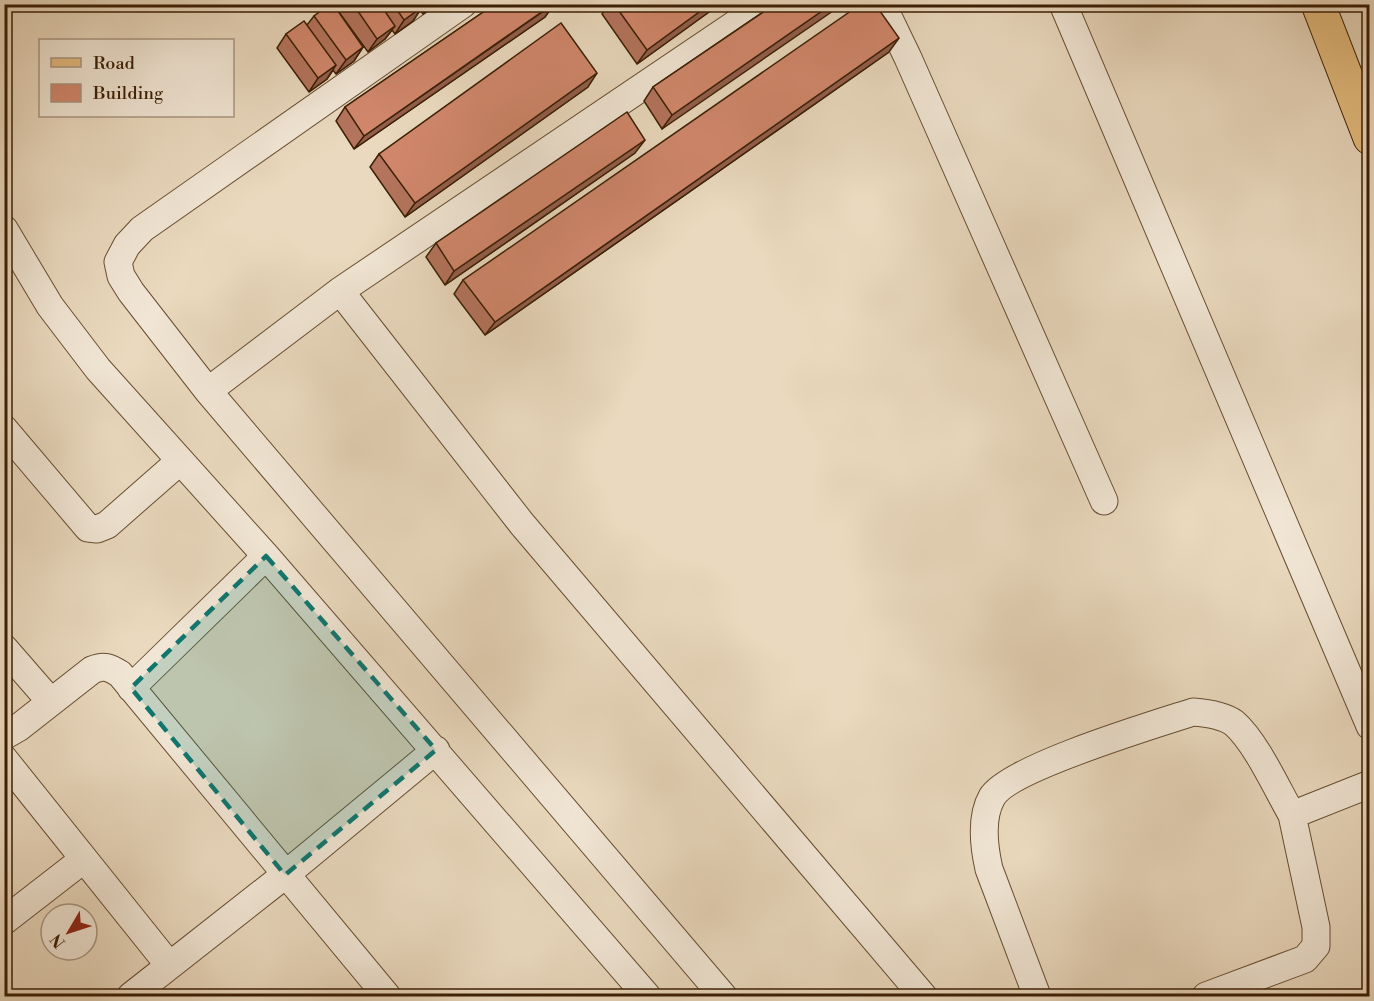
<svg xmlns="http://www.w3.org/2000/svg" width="1374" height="1001" font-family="'Libre Bodoni',serif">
<rect width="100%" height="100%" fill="#ead9be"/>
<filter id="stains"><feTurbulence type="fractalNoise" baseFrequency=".00333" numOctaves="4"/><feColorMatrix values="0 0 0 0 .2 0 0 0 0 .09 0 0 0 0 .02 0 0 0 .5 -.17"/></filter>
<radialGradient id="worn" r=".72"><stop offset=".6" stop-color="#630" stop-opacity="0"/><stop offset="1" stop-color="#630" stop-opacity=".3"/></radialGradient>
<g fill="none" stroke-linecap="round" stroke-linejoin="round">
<g stroke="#674e32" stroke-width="29">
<path id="minor" d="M882 4 908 58 1104 501
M1063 4 1370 726
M4 229 50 306 98 369 266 556 647 996
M340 291 765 4
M208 391 131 292 121 276 118 262 127 245 142 229 463 4
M4 429 88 528 97 529 107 525 180 461
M4 648 51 702
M131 688 266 556
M4 736 18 728 92 670C104 665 109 667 120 674L387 996
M4 759 169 965
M4 921 84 859
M131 996 285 875 436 750
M723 996 208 391 340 291 522 524 923 996
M1037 996 989 869C984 847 980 818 992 797 1009 768 1156 724 1193 712 1206 713 1223 715 1234 723 1256 742 1277 789 1292 815
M1206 996 1305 959 1316 946V927L1292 815 1370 784"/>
</g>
<g stroke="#3b1f04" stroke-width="35">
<path id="major" d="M1318 4 1370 138"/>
</g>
<use href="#minor" stroke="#f1e6d5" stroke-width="27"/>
<use href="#major" stroke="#e5bc7f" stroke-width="33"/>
</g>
<path fill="#b4745d" stroke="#3b1f04" stroke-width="1.5" d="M338 4H437L423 14 420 10 413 21 395 34 392 30 385 39 368 52 336 8Z
M495 4H561L554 10 552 7 545 17 354 149 336 121 345 107Z
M608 4H720L637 64 602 14Z
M775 4 662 129 644 101 653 87Z
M314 16 363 47 354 61 336 74 333 70 327 79 309 92 277 48 286 34 307 25Z
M889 52 485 335 454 294 463 280Z
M588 87 405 217 370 167 379 154Z
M635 153 445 285 426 257 436 243Z"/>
<path fill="#925e4c" stroke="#3b1f04" stroke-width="1.5" d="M430 4H437L423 14Z
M554 4 545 17 354 149 364 136Z
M710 4H720L637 64 647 50Z
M832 4H843L662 129 672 115Z
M422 7 413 21 395 34 404 20Z
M395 26 385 39 368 52 377 39Z
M899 38 889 52 485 335 495 322Z
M363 47 354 61 336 74 346 60Z
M336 65 327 79 309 92 318 78Z
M597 73 588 87 405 217 415 203Z
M645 140 635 153 445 285 454 271Z"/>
<path fill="#d1876c" stroke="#3b1f04" stroke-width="1.5" d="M330 4H333L363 47 346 60 314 16Z
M353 4H380L395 26 377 39Z
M393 4H420L422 7 404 20Z
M495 4H553L364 136 345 107Z
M614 4H710L647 50Z
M775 4H832L672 115 653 87Z
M861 4H875L899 38 495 322 463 280Z
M304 21 336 65 318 78 286 34Z
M561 23 597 73 415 203 379 154Z
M627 112 645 140 454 271 436 243Z"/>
<path fill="#0f766e" fill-opacity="0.2" stroke="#0f766e" stroke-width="4.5" stroke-dasharray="12 8" stroke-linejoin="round" d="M266 556 436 750 285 875 131 688Z"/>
<rect width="1374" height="1001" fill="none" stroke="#ead9be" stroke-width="24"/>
<rect x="6" y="6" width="1362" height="989" fill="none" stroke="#3b1f04" stroke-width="3"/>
<rect x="12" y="12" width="1350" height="977" fill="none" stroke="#3b1f04" stroke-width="1.5"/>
<rect x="39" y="39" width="195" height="78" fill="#f1e6d5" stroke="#a89681" stroke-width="1.5"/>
<rect x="51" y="58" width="30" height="9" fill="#e5bc7f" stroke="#a89681" stroke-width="1.5"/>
<text x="93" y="69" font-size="18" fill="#3b1f04">Road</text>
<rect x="51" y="84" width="30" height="18" fill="#d1876c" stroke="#a89681" stroke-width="1.5"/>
<text x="93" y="99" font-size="18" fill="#3b1f04">Building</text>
<g transform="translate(69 932) rotate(231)"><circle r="28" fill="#f1e6d5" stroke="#a89681" stroke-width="1.5"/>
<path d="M0-4.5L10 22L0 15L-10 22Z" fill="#8f2418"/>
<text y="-9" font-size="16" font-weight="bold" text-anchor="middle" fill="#3b1f04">N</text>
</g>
<rect width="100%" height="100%" filter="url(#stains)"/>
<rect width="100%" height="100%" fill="url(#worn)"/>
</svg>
